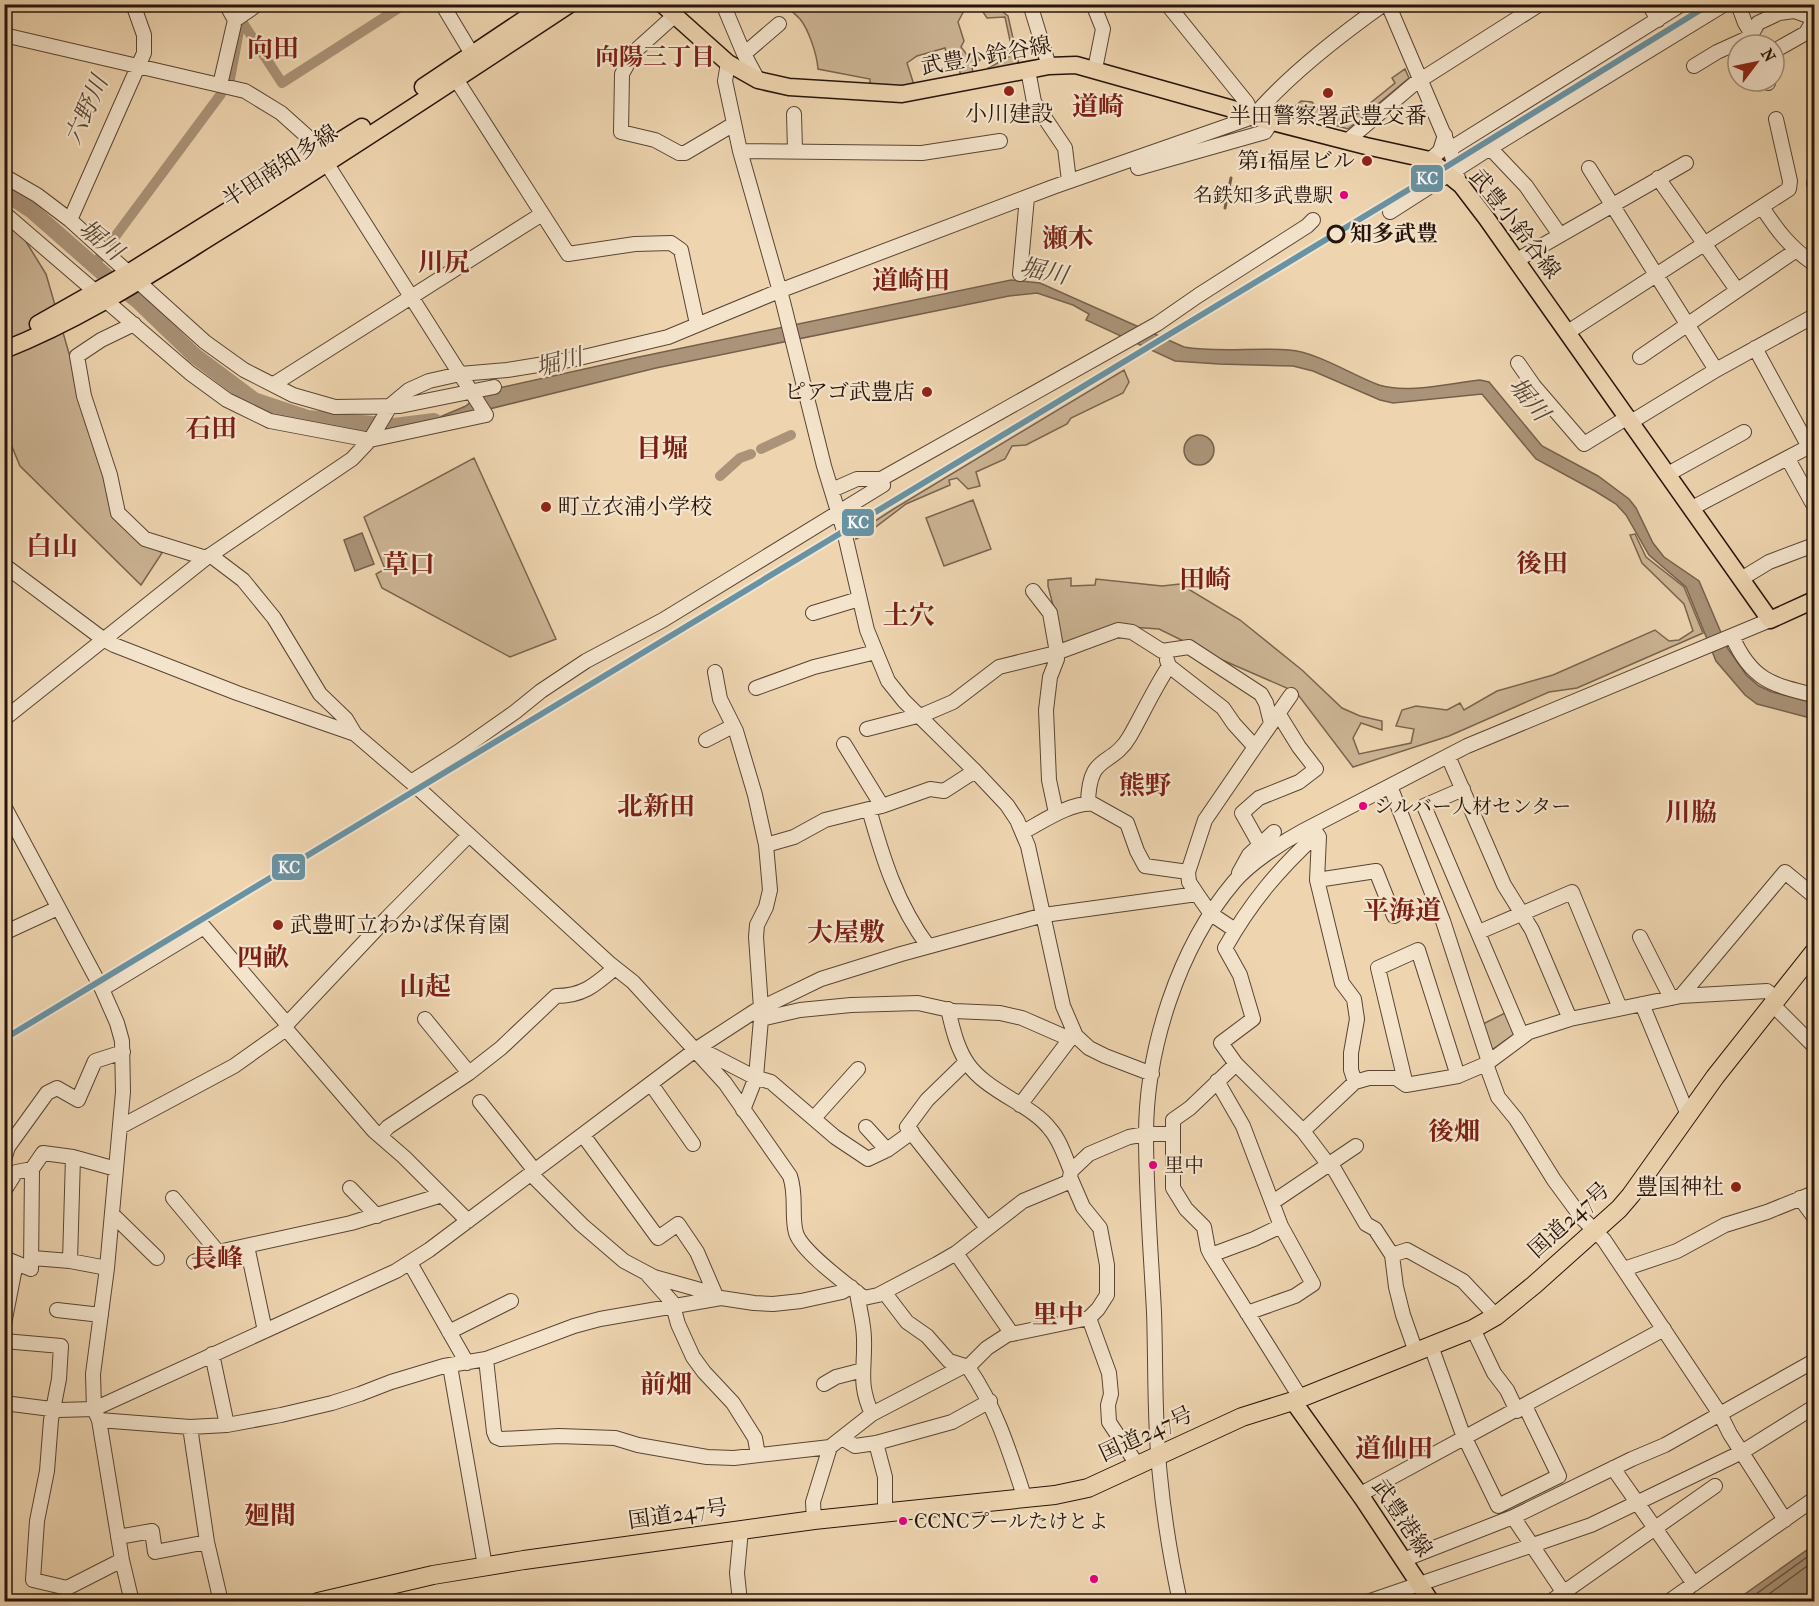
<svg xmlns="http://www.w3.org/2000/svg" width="1819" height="1606" font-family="'IM FELL French Canon','Noto Serif JP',serif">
<rect width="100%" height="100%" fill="#eed5b0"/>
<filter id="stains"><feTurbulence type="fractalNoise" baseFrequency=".00333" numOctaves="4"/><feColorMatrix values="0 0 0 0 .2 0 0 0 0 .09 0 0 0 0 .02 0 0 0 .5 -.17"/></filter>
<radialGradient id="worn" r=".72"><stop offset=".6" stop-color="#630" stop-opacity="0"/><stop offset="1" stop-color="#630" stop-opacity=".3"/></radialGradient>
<path fill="#ccb494" stroke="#7a644f" stroke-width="1.5" d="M786 5H967L958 22 964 41 961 47 968 56 973 51 980 60 972 66 973 75 961 77 959 68 950 69 945 48 917 56 907 63 914 85 902 87H870V79L818 69C817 55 809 30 800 19 795 14 790 10 786 5Z
M981 5H1002L1003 12 1008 16 1019 65 990 72 988 68 1009 57 1007 49 1011 45 1005 17 987 18 981 9Z
M1405 69 1409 78 1348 129 1289 112 1301 101 1312 102 1321 112 1353 117 1395 83 1392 78Z
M4 218 12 219 46 274 118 522 162 553 141 585 20 466 5 430Z
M1124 370 1129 382 1123 393 1071 418 1067 424 1026 445 1012 446 1005 459 976 472 980 486 968 489 957 478 949 480 950 485 906 504 869 532 856 539 855 534 892 510Z
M474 458 556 639 510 657 382 588 376 574 385 569 364 517Z
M973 500 991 549 944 566 926 518Z
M1635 534 1646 557 1684 587 1703 633 1577 688 1549 692 1449 736 1353 767 1296 692 1220 659 1159 629 1116 626 1063 644 1048 586V580L1071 578V586L1095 585 1096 579 1162 586 1180 584 1240 620 1302 670 1342 708 1360 716 1382 721V730L1361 723 1353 738 1359 754 1411 743 1414 729 1396 726 1402 710 1416 706 1447 710 1460 703 1464 710 1497 691 1553 675 1655 630 1669 641 1679 640 1693 631 1684 604 1642 563 1630 535Z
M1507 1012 1515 1031 1513 1035 1489 1052 1481 1025Z"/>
<path fill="#aa9378" stroke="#76604c" stroke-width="1.5" d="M1011 280 1040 283 1184 347C1219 353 1254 347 1289 350 1317 352 1352 375 1379 385 1408 394 1450 383 1480 380L1489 382 1542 446 1598 476 1629 499 1636 508 1653 543 1664 557 1699 581 1728 649 1747 676 1759 686 1772 692 1814 703V719L1757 704 1745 695 1716 661 1686 587 1649 555 1626 515 1616 504 1595 491 1536 459 1482 394 1393 403 1380 400 1313 371 1293 366 1219 364 1175 361 1086 320 1089 314 1073 305 1037 293 1009 296 656 368 416 427 466 406 481 392 634 358Z
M1184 450a15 15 0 1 1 30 0a15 15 0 1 1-30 0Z
M362 533 374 564 355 571 344 540Z
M1814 1545V1601H1735Z"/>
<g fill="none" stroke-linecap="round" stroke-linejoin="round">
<path stroke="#685441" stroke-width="1.5" d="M1745 1602 1814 1552
M1758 1602 1814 1561"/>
<path stroke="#76604c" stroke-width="3" d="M1225 208 1231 178"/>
<path stroke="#aa9378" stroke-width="10" d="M230 79 241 20 282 83 405 4
M94 265 221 94
M761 449 791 435
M720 476 740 458 751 454"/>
<path stroke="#aa9378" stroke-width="16" d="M4 192 31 210 105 275 138 301 194 355 254 400 308 418 394 426 434 421"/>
<g stroke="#594434" stroke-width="16">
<path id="minor" d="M226 4 235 20
M442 4 472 54
M723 4 744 54 758 80
M1030 4 1049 66
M1093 4 1103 29 1095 69
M1167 4 1247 103 1253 117
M1388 4 1450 149 1458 178
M1649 4 1658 20
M1738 4 1745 23 1751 33
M674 16 634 52 622 74 621 132 655 140 679 153H685L734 124
M4 35 245 91 281 113 310 139 320 153 486 415 370 440 270 421 227 400 190 373 4 213
M1774 51 1806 33 1814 19
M744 54 779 24
M728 63 725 81 740 151 783 302 824 466 844 531 867 630 876 652 888 681 904 701 975 771 1007 805 1017 820 1028 846 1063 1006 1076 1036 1089 1048 1105 1056 1152 1074
M1694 66 1717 52 1750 37 1758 23 1779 13 1794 11 1814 18
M1028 70 1034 102 1065 148 1069 181
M456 79 568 254 635 244 671 243 681 250 697 324
M1767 81 1768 83
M220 85 235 20 258 4
M794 114 795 150
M1347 141 1414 84 1540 4
M1490 148 1526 186 1560 235
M1450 149 1682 4
M740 151 922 153 1000 141
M1430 160 1440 151 1445 135
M1138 168 1265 132 1275 116
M1589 168 1716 370
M4 176 37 195 70 220 205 342 244 370 293 395 335 407 400 406 494 387
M1658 178 1737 290
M1814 183V184
M1762 207C1778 232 1790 247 1814 264
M1390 212 1490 148 1725 4
M70 220 144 53V35L133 4
M1517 260 1686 163
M1020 274 1027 197
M134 324 101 340 77 356 84 396 110 475 118 513 145 539 206 558
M1568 332 1789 189 1790 181 1776 119
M1755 348 1809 447
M1640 357 1795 251
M1518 363 1534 386 1584 444 1628 417
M274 384 542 214
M1631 422 1716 370 1814 316
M1788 459 1814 506
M1668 474 1744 432
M832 490 857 479H881L1157 324 1199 295 1307 226 1313 220
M1692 508 1814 444
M210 555 243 580 274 618 320 694 346 719 355 734 418 788 609 963 633 982 725 1083 790 1176C797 1196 791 1216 796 1233 802 1252 848 1285 864 1298L878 1295 937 1264 956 1253 1023 1201 1071 1181
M4 565 103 639 114 645 237 693 355 734
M1741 579 1769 562 1814 545
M1033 591 1050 613 1056 647 1057 659 1050 677 1046 710 1049 780 1056 813
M813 613 859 599
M1732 636C1751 680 1772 685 1814 695
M1169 666 1223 708 1234 724 1255 747 1205 820 1188 872 1189 882 1197 894
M715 672 720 699 736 731 755 795 766 845 770 890 766 907 757 925 756 937 761 1008
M756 688 814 667 876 652
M4 719 206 558 352 459 370 440 391 405 409 390 429 381 460 374 507 370 575 359 668 337 779 291 1053 187 1253 117C1288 75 1339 36 1384 4
M867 729 925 714 953 702 999 667 1056 653 1118 630 1132 632 1162 651 1189 647 1261 694 1266 703 1271 723
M706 740 733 726
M844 744 882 806 869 809C883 859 897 904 928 946
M1255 747 1291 695
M1448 756 1504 885 1532 930 1570 1019
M411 782 458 752 515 712 541 691 586 661 663 620 883 485 881 479
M1390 786 1443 921 1489 1062
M1463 789 1424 806 1522 1036
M1088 804C1089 751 1111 769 1130 736 1143 713 1154 689 1169 666L1167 660
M4 806 102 989 117 1023 122 1041 123 1092 107 1268 93 1374 94 1409 99 1420 122 1560 132 1602
M882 806 930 789 944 791 975 771
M1023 832C1042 822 1071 802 1093 804L1127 823 1137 851 1145 866 1188 872
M766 845 794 837 825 820 869 809
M1260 845 1242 813 1259 798 1299 782 1316 769 1299 747 1278 713
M1239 873 1249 855 1274 832
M1317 880 1376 871 1394 916
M4 931 6 932 58 908
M1479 932 1572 892 1620 1008
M1640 937 1671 998
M102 989 204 927 287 1024
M1681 996 1785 872 1814 896
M1642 1004 1688 1115
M1772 1004 1814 1046
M948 1009C960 1062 968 1073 1013 1100 1026 1108 1041 1117 1050 1129 1060 1140 1065 1157 1071 1171
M425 1019 469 1073
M761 1019 800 1010 851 1005 918 1003 954 1011 1000 1013 1022 1018 1070 1039 1076 1036
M286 1029 374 1131 404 1157 468 1221
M698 1048 754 1077 771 1082 835 1137 868 1159 887 1150 912 1132
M966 1062 927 1100 907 1127 987 1228
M1236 1064 1190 1108 1173 1120V1188L1186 1209 1204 1227 1208 1249 1211 1255 1300 1397
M1486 1064 1498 1097 1516 1119 1554 1180 1582 1218 1604 1240 1720 1414 1730 1434 1785 1520
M1217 1081 1243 1126 1281 1226 1313 1284 1295 1296 1247 1313
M651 1084 693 1144
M1406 1085 1378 968 1418 950 1458 1076
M480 1102 535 1171
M1020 1105 1070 1039
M743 1110 756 1077 761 1019 756 1013
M814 1118 858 1069
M120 1127 234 1066 286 1029 287 1024 387 918 469 835
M866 1127 887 1150
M1303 1131 1355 1082 1369 1078H1396L1406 1085 1458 1076 1486 1064 1529 1032 1570 1019 1681 996 1767 991 1776 998
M583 1135 658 1238 678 1224 697 1252 716 1296
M380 1136 388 1127 469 1073 501 1048 556 996C583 996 595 985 615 968
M4 1160 8 1147 47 1093 57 1088 78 1100 95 1061 123 1052
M1330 1162 1366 1224 1375 1229 1392 1255 1396 1287 1403 1315 1416 1352
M1328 1164 1303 1131 1236 1064 1221 1043 1253 1019 1240 975 1225 948C1251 902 1278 870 1317 834L1319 837 1317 880 1342 983 1354 999 1357 1019 1351 1053V1070L1355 1082
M531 1174 582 1225 624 1261 654 1277 704 1291 721 1298 754 1303 773 1304 801 1301 842 1292 851 1287
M350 1188 377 1216
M4 1191 16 1172 32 1169
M173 1198 218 1252
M1800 1198 1814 1217
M1273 1202 1356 1146
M112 1214 157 1258
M247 1246 265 1331
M956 1253 1012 1334
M1211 1255 1254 1239 1281 1226
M1392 1255 1407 1250 1463 1281 1496 1316
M4 1258 31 1269 32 1169 43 1153 73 1157 116 1169
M33 1258 70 1261 107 1268
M70 1261 73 1157
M194 1262 218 1252 351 1223 442 1195
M410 1263 467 1363
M1624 1269 1677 1251 1725 1225 1767 1212 1814 1193
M648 1275 672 1302 678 1324 693 1357 704 1372 733 1403 755 1438 758 1455
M857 1292C859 1308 864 1324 864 1339 865 1371 858 1383 872 1414
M884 1292 907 1322 927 1336 949 1361 968 1367 987 1348 1007 1335 1089 1318 1098 1309 1107 1295V1265L1100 1228 1083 1207 1070 1177 1071 1171 1089 1154 1129 1137 1146 1134H1172
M57 1310 101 1315
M1089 1318 1109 1373 1111 1394 1108 1405 1109 1422 1138 1466
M4 1324 14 1273
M1473 1329 1494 1373 1507 1390 1517 1411
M449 1332 511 1301
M4 1341 61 1346 59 1379 51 1420 47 1471 37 1521 33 1580 67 1588 122 1560
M1431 1346 1462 1432 1498 1506 1559 1476 1525 1406
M212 1354 227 1425
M486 1359 494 1432 496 1437 501 1439 559 1436 615 1438 638 1445 707 1457 734 1458 830 1447 872 1414 964 1366
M450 1366 485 1566
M968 1367C996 1407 1010 1453 1025 1499
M824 1384 836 1377 863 1370
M4 1403 59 1410 94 1409 396 1271 429 1250 698 1048 755 1011 821 979 901 954 1044 915 1197 894 1211 914 1235 930
M99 1420 190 1427 227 1425 281 1415 332 1403 360 1394 391 1382 444 1366 486 1359 574 1326 600 1319 721 1298
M190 1427 207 1542 221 1602
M842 1438 855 1446 876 1443 952 1422 990 1401
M876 1443 885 1477V1513
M1613 1468 1694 1584
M1359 1495 1664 1329
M1513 1517 1570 1602
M814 1520 813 1502 830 1447
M118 1537 152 1531 155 1552 207 1542
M1403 1560 1513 1517 1632 1459 1665 1445 1814 1361
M740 1602 737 1573 741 1530
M1180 1602C1171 1560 1164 1518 1160 1476 1154 1422 1156 1367 1154 1312 1151 1253 1146 1194 1146 1135 1146 1050 1178 948 1234 882 1250 863 1281 843 1303 831L1467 746 1770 620
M1367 1602 1591 1525 1742 1452 1814 1407
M1550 1602 1715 1486
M1668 1602 1814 1499"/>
</g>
<g stroke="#27140a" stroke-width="19">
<path id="major" d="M662 4 728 63 758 80 789 87 902 94 1049 66 1076 65 1236 110 1253 117 1366 146 1430 160 1461 185 1487 219 1770 620 1814 600
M423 87 547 4
M38 324 128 273 362 127
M4 350C83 319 152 273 223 229 340 156 455 80 570 4
M1293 1401 1363 1499 1431 1602"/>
</g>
<g stroke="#27140a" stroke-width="20">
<path id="highway" d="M318 1602 433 1575 524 1560 814 1520 1055 1495 1088 1488 1242 1417 1293 1401 1473 1329 1496 1316 1534 1285 1619 1209 1631 1195 1715 1077 1814 952"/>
</g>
<use href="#minor" stroke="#f4e4cc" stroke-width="14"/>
<use href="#major" stroke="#eed5b0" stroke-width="16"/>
<use href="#highway" stroke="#eed5b0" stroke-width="18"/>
<g stroke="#f4e4cc" stroke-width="10">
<path id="rail-1" d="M4 1039 1441 170 1710 4"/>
</g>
<use href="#rail-1" stroke="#6993a4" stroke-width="6"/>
</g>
<g fill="#8f2418" stroke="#f4e4cc" stroke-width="2">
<circle cx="1009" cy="91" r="6"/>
<circle cx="1328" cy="93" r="6"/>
<circle cx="1367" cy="161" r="6"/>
<circle cx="927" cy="392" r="6"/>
<circle cx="546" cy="507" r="6"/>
<circle cx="278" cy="925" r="6"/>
<circle cx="1736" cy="1187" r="6"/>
</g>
<g fill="#e5007d" stroke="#f4e4cc" stroke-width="2">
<circle cx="1344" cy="195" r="5"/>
<circle cx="1363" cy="806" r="5"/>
<circle cx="1153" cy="1165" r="5"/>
<circle cx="903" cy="1521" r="5"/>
<circle cx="1094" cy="1579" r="5"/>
</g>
<circle fill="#f4e4cc" stroke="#27140a" stroke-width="3" cx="1336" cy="234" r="8"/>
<g text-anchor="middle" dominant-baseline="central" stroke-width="4.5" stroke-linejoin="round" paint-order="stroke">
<g font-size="20" fill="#27140a" stroke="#f4e4cc" text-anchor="start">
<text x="1333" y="195" text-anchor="end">名鉄知多武豊駅</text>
<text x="1374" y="806">シルバー人材センター</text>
<text x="1164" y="1165">里中</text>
<text x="914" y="1521">CCNCプールたけとよ</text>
</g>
<g font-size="22" fill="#27140a" stroke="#f4e4cc">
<text transform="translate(986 56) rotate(-10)">武豊小鈴谷線</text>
<text transform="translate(280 166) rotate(-33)">半田南知多線</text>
<text transform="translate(1515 224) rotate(52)">武豊小鈴谷線</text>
<text transform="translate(1569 1220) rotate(-42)">国道247号</text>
<text transform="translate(1146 1434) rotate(-25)">国道247号</text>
<text transform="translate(678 1514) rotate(-8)">国道247号</text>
<text transform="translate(1402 1518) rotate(56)">武豊港線</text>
</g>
<g font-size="22" fill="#27140a" stroke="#f4e4cc" text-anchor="end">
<text x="1009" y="114" text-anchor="middle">小川建設</text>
<text x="1328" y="116" text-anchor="middle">半田警察署武豊交番</text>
<text x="1355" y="161">第1福屋ビル</text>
<text x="915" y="392">ピアゴ武豊店</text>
<text x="558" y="507" text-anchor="start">町立衣浦小学校</text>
<text x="290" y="925" text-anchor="start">武豊町立わかば保育園</text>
<text x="1724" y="1187">豊国神社</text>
</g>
<g font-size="22" font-weight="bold" fill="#27140a" stroke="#f4e4cc" text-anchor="start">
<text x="1350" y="234">知多武豊</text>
</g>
<g font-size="24" font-weight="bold" fill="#7a1f14" stroke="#f4e4cc">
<text x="655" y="57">向陽三丁目</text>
</g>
<g font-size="24" font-style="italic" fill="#5b4736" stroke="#f4e4cc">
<text transform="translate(86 110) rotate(-66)">六野川</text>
<text transform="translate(101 240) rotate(39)">堀川</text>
<text transform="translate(1044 271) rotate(12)">堀川</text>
<text transform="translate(559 362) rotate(-15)">堀川</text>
<text transform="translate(1529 399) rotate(50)">堀川</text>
</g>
<g font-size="26" font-weight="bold" fill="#7a1f14" stroke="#f4e4cc">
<text x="273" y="48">向田</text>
<text x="1098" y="106">道崎</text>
<text x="1068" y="238">瀬木</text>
<text x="444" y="262">川尻</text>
<text x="911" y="280">道崎田</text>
<text x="211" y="428">石田</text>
<text x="662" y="448">目堀</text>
<text x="52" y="546">白山</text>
<text x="1542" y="563">後田</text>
<text x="409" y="564">草口</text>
<text x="1205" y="579">田崎</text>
<text x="909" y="615">土穴</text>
<text x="1145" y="785">熊野</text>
<text x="656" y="806">北新田</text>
<text x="1691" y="812">川脇</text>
<text x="1402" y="910">平海道</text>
<text x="846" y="932">大屋敷</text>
<text x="263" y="957">四畝</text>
<text x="425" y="986">山起</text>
<text x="1454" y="1131">後畑</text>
<text x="217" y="1258">長峰</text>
<text x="1058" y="1314">里中</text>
<text x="666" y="1384">前畑</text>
<text x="1394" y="1448">道仙田</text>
<text x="270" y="1515">廻間</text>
</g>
</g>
<g stroke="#f4e4cc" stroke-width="2">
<rect x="1410" y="164" width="34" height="29" rx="6" fill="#6993a4"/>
<rect x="841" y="508" width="34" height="29" rx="6" fill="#6993a4"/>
<rect x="271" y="853" width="35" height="28" rx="6" fill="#6993a4"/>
</g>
<g font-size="16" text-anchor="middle" font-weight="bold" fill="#fff">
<text x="1427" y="184">KC</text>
<text x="858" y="528">KC</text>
<text x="289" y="873">KC</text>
</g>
<rect width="1819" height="1606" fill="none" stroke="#eed5b0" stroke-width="24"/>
<rect x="6" y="6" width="1807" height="1594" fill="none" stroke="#27140a" stroke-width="3"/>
<rect x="12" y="12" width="1795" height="1582" fill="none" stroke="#27140a" stroke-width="1.5"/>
<g transform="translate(1756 63) rotate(58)"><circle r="28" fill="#f4e4cc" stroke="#a2917e" stroke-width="1.5"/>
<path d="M0-4.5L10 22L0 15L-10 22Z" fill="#8f2418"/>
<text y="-9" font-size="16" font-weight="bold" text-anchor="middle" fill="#27140a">N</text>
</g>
<rect width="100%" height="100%" filter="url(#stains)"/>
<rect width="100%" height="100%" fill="url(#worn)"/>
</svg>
